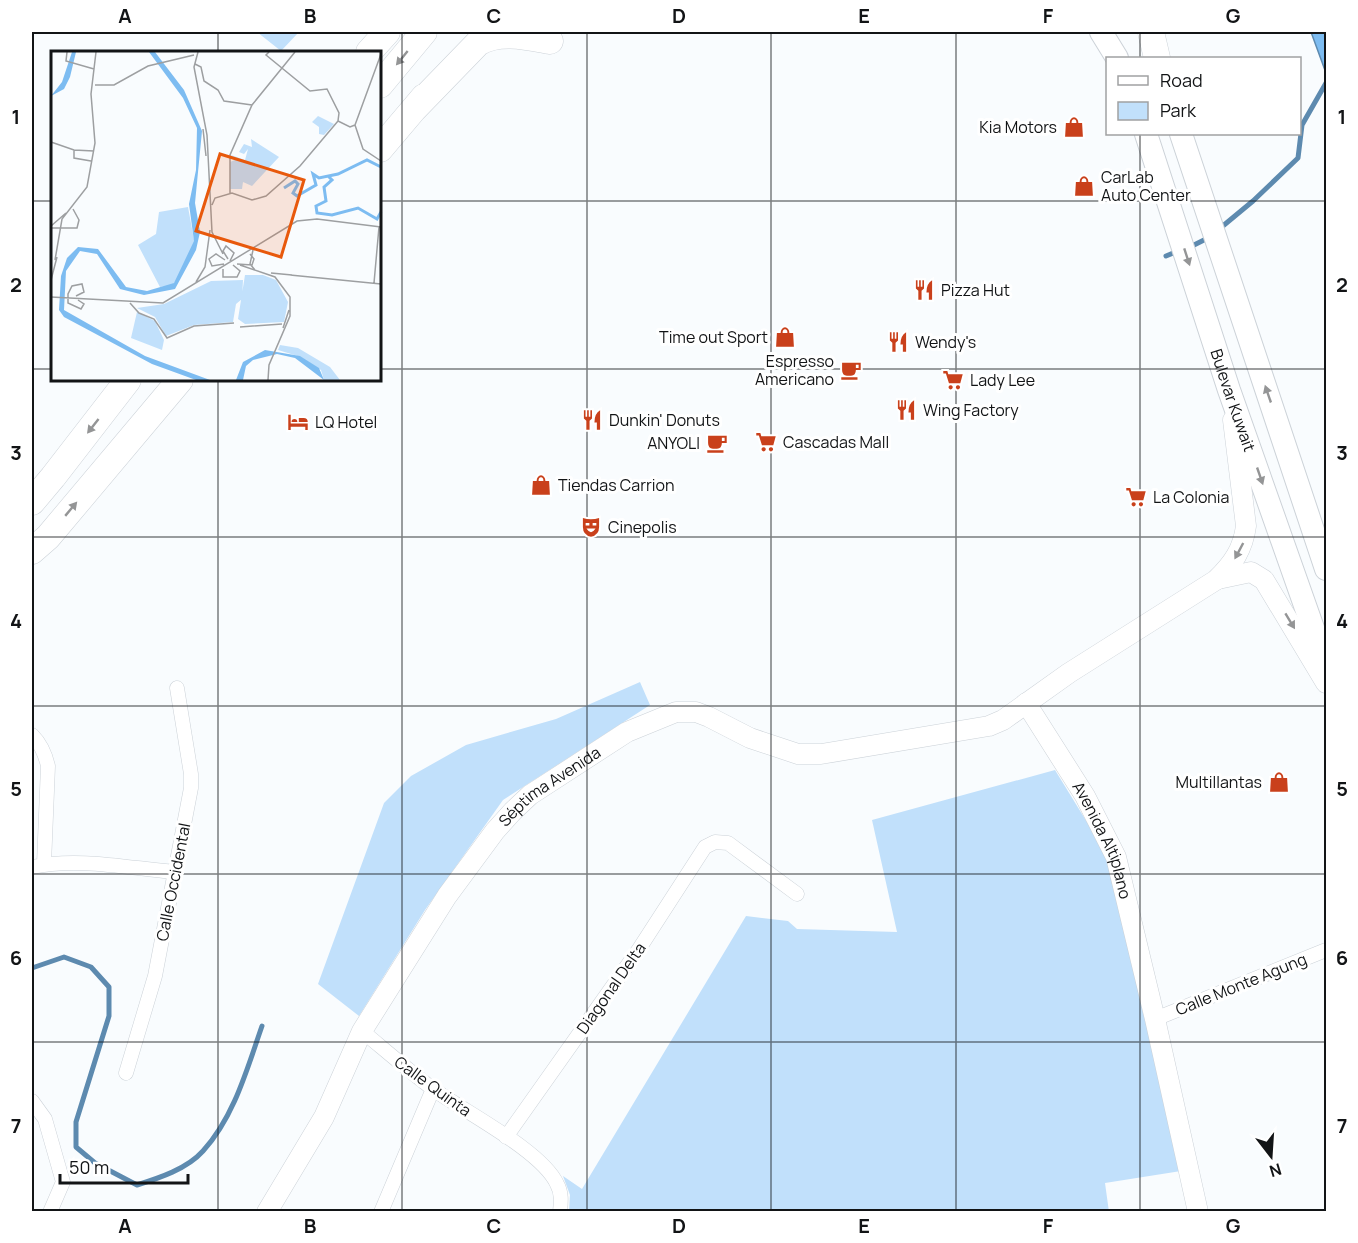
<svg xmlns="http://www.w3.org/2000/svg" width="1358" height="1243" font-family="Manrope,sans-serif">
<rect width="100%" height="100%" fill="#f9fcfe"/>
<path fill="#c1e0fb" d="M257 32H299L281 51Z
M640 682 650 705 503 800 425 910 359 1016 318 984 384 803 411 776 466 745 556 719Z
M1055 770 1109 858 1181 1171 1105 1183 1109 1212 569 1211 570 1195 563 1176 582 1189 746 916 788 921 797 929 897 932 872 820Z"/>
<path fill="#7dbcf1" stroke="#5d8aaf" stroke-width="1.5" d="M1311 32H1326V73Z"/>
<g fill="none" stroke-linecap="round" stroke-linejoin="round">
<path stroke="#5d8aaf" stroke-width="5" d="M1218 230 1253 201 1298 158 1302 125 1326 83
M1190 247 1208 238
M1166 256 1178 251
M32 968 64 957 91 967 109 987V1016L76 1122V1147L95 1163 137 1185C159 1178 187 1169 203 1151 234 1117 247 1069 262 1026"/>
<g stroke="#ccd2d8" stroke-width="15">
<path id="street" d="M32 735C41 744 45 753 48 766L44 864
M32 867C77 857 128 868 174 872
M1155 1019 1326 950
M362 1031C385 1050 409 1071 433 1089 465 1112 542 1151 557 1184 562 1193 561 1202 560 1212
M126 1073 155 976 191 788V774L177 688
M32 1101 45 1119 63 1182 50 1212
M506 1137 639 949 705 847 715 842 728 843 797 894
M381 1212 433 1089"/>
</g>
<g stroke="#ccd2d8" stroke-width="21">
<g id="secondary">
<path d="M1218 579 1251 572 1264 580 1326 683"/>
<path id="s1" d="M1026 703 1085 796 1116 857 1155 1019 1198 1212"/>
<path id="s2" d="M267 1212 324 1117 362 1031 447 896 495 831 513 811 530 795 627 732 676 712H696L709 717 750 738 798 754H821L989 726 1003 720 1069 673 1216 580C1233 564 1243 549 1246 526L1233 420"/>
</g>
</g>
<g stroke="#ccd2d8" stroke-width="24">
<g id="primary">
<path d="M1101 32 1117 58"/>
<path id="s3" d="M1146 134 1229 390 1326 665"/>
<path d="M1181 134 1326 569"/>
</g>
</g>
<g stroke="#ccd2d8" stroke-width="27">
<path id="highway" d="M1151 32 1157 58
M369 52 387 32
M380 85 424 32
M414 109 478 43C499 30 528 37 550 41
M380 149 424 97
M32 502 53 477 128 380
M32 551 48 537 180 380"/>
</g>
<use href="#street" stroke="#fff" stroke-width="14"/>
<use href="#secondary" stroke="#fff" stroke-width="20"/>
<use href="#primary" stroke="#fff" stroke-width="22"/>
<use href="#highway" stroke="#fff" stroke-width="26"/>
</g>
<defs><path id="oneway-solid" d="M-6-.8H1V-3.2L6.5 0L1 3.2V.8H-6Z" transform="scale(1.5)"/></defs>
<g fill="#949596">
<use href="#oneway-solid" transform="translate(402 58) rotate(129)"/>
<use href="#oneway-solid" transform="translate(1187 257) rotate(72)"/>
<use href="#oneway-solid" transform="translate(1268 394) rotate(-109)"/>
<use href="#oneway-solid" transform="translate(93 426) rotate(128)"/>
<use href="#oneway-solid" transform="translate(1260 476) rotate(71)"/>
<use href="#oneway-solid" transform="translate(71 509) rotate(-50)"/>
<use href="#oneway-solid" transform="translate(1239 551) rotate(118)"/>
<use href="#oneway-solid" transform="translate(1290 621) rotate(59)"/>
</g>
<path fill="none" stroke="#121416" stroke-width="1.5" stroke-opacity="0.55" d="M218 32V52M402 32V1212M587 32V1212M771 32V1212M956 32V1212M1140 32V58M1140 134V1212M32 201H52M380 201H1326M32 369H52M380 369H1326M218 380V1212M32 537H1326M32 706H1326M32 874H1326M32 1042H1326"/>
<defs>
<g id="shop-bare" transform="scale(1.62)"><path d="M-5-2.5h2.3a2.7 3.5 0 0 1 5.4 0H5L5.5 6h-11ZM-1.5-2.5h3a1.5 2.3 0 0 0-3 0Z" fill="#c9401b" stroke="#fff" stroke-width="2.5" paint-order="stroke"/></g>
<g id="restaurant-bare" transform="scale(1.62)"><path d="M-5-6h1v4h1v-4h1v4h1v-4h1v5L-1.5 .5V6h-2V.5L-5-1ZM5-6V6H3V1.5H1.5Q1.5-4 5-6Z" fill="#c9401b" stroke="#fff" stroke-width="2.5" paint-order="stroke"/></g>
<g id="cafe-bare" transform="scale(1.62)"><path d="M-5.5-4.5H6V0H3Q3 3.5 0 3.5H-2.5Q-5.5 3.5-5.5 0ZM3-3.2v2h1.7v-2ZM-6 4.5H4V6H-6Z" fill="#c9401b" stroke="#fff" stroke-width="2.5" paint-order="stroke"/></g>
<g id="supermarket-bare" transform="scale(1.62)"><path d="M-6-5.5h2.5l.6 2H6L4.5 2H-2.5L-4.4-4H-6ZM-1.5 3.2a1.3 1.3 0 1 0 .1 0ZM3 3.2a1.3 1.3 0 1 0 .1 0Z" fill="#c9401b" stroke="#fff" stroke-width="2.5" paint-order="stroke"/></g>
<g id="hotel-bare" transform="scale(1.62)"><path d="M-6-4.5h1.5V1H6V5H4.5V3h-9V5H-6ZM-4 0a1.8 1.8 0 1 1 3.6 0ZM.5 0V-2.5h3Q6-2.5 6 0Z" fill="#c9401b" stroke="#fff" stroke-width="2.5" paint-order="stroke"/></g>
<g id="theatre-bare" transform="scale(1.62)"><path d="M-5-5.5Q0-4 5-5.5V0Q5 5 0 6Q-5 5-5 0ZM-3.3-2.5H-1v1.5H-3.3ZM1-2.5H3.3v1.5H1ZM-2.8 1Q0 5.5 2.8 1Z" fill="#c9401b" stroke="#fff" stroke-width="2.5" paint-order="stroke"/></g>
</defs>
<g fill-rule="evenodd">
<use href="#shop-bare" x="1074" y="127"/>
<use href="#shop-bare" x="1084" y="186"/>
<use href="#restaurant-bare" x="924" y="290"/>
<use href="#shop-bare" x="785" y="337"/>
<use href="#restaurant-bare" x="898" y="342"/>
<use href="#cafe-bare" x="851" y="370"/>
<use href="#supermarket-bare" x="953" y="380"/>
<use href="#restaurant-bare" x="906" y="410"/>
<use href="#restaurant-bare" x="592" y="420"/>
<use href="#hotel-bare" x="298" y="422"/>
<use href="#supermarket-bare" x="766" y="442"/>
<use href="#cafe-bare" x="717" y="443"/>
<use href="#shop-bare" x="541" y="485"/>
<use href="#supermarket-bare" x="1136" y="497"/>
<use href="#theatre-bare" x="591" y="527"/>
<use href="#shop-bare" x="1279" y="782"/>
</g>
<g text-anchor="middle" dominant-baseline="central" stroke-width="6" stroke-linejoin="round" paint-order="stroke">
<g font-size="16" fill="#121416" stroke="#fff" text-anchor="start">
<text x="1057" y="127" text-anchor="end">Kia Motors</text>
<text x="1101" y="177">CarLab<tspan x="1101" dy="18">Auto Center</tspan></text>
<text x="941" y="290">Pizza Hut</text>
<text x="768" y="337" text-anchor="end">Time out Sport</text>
<text x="915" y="342">Wendy's</text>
<text x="834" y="361" text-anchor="end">Espresso<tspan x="834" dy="18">Americano</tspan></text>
<text x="970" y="380">Lady Lee</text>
<text x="923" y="410">Wing Factory</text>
<text x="609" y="420">Dunkin' Donuts</text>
<text x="315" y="422">LQ Hotel</text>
<text x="783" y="442">Cascadas Mall</text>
<text x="700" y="443" text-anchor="end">ANYOLI</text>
<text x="558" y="485">Tiendas Carrion</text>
<text x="1153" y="497">La Colonia</text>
<text x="608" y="527">Cinepolis</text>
<text x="1262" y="782" text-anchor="end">Multillantas</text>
</g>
<g font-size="16" fill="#121416" stroke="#fff">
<text stroke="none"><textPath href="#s3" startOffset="280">Bulevar Kuwait</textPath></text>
<text stroke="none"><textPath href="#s2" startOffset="516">Séptima Avenida</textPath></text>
<text stroke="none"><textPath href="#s1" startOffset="158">Avenida Altiplano</textPath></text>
<text transform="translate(173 882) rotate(-79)">Calle Occidental</text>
<text transform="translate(1241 984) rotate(-22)">Calle Monte Agung</text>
<text transform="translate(611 988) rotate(-55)">Diagonal Delta</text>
<text transform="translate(433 1086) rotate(36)">Calle Quinta</text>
</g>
</g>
<g transform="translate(51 51)">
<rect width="330" height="330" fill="#f9fcfe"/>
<path d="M267 65 283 73 273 84 268 83V76L261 71ZM200 88 228 106 201 135 192 131 191 138H179V111L184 109 180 104 194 109 197 98 193 103 188 101 193 93 201 96ZM137 156 144 194 128 227 120 235 109 236 87 194 105 183 108 161ZM194 224H212L225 229 237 251 233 271 194 273 187 268ZM192 229 191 248 185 253 182 271 143 274 115 285 104 266 86 257 113 253 160 230ZM86 261 104 270 113 289 111 299 80 287ZM229 294 247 297 279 316 289 329H273L270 319 250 306 227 299Z" fill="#c1e0fb"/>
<path d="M21 1H25L19 26 13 38 0 45 11 31ZM98 1H104L133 39 151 80 144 152 149 181 145 199 124 238 93 244 69 238 46 203 29 200 15 220 13 259 94 305 159 329H145L101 313 13 266 8 259 10 225 16 207 27 196 47 198 75 236 96 240 123 232 143 190 138 153 145 119 146 77 132 47ZM214 299 249 305 268 317 273 329 244 307 226 303 202 309 195 315 192 329H185L192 311Z" fill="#7dbcf1"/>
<path fill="none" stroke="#7dbcf1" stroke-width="3" d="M277 125 281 129 273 136 275 150 265 155 266 162 281 164 307 157 326 168 330 161M233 137 244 130 247 133 242 142 246 145 265 134 262 123 268 127 287 123 316 109 330 116"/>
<path fill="none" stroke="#9d9fa1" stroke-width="1.5" d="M16 1 15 10 43 18M147 1 143 16 156 84 161 181 172 203M218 1 215 4 259 40 276 38 288 62 287 70 299 76 304 74M144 13 150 16 153 30 167 39 173 50 201 54M44 34H63L97 15 143 4M304 74 330 3M304 74 312 98 330 110M152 78 155 105M0 91 23 99 43 100M23 99V107L40 110M179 143V104L201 54 244 1M161 154 164 147 181 142 201 149 215 145 249 115 287 70M0 175 15 162M0 177H26L28 169 22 158M202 199 199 213 204 219M177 208 172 200 175 195 183 202 179 210M4 209 11 168 36 136 44 92 40 43 45 1M173 213 161 215 158 208 165 203 174 209M186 213 201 214 203 208 199 203M189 214 224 226 239 246V265L218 314 217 329M172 218V226H186L189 220 182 214M220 222 241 224M239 224 330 233M0 229 6 206M145 231 154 216 159 179M323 232 328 176M25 245 33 241 31 233 21 235 17 243V252L30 258 33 253 27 249M0 246 112 252 246 170 266 168 330 176M79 252 88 262 103 268 116 287 143 275 183 272M189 276 231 273M232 277 238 259"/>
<path fill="#e8590c" fill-opacity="0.15" stroke="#e8590c" stroke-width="3" d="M169 103 253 129 230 206 145 180Z"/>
<rect width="330" height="330" fill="none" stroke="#121416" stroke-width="3"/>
</g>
<rect width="1358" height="1243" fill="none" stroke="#ffffff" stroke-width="66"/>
<rect x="1106" y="57" width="195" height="78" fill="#ffffff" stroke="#a0a1a2" stroke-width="1.5"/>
<rect x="1118" y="76" width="30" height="9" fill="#ffffff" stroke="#a0a1a2" stroke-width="1.5"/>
<text x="1160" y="87" font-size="18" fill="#121416">Road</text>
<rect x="1118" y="102" width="30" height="18" fill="#c1e0fb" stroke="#a0a1a2" stroke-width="1.5"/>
<text x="1160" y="117" font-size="18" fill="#121416">Park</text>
<g transform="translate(1271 1156) rotate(163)" stroke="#ffffff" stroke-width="4.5" paint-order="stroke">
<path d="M0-4.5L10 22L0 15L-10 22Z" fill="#121416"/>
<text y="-9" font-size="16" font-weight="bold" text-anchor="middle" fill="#121416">N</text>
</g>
<path d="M60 1174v9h128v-9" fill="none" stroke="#121416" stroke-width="3"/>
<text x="69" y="1174" font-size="18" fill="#121416" stroke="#ffffff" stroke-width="4.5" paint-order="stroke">50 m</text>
<rect x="33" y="33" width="1292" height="1177" fill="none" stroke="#121416" stroke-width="2"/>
<g font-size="20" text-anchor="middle" font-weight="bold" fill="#121416">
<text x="125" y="23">A</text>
<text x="310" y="23">B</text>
<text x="494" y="23">C</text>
<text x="679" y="23">D</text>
<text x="864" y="23">E</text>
<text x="1048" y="23">F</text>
<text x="1233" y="23">G</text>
<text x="16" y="124">1</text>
<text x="1342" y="124">1</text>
<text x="16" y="292">2</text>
<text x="1342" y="292">2</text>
<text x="16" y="460">3</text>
<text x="1342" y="460">3</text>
<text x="16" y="628">4</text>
<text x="1342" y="628">4</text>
<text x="16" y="796">5</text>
<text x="1342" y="796">5</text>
<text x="16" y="965">6</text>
<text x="1342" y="965">6</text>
<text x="16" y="1133">7</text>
<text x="1342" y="1133">7</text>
<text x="125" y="1233">A</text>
<text x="310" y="1233">B</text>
<text x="494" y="1233">C</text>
<text x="679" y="1233">D</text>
<text x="864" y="1233">E</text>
<text x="1048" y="1233">F</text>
<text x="1233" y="1233">G</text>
</g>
</svg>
